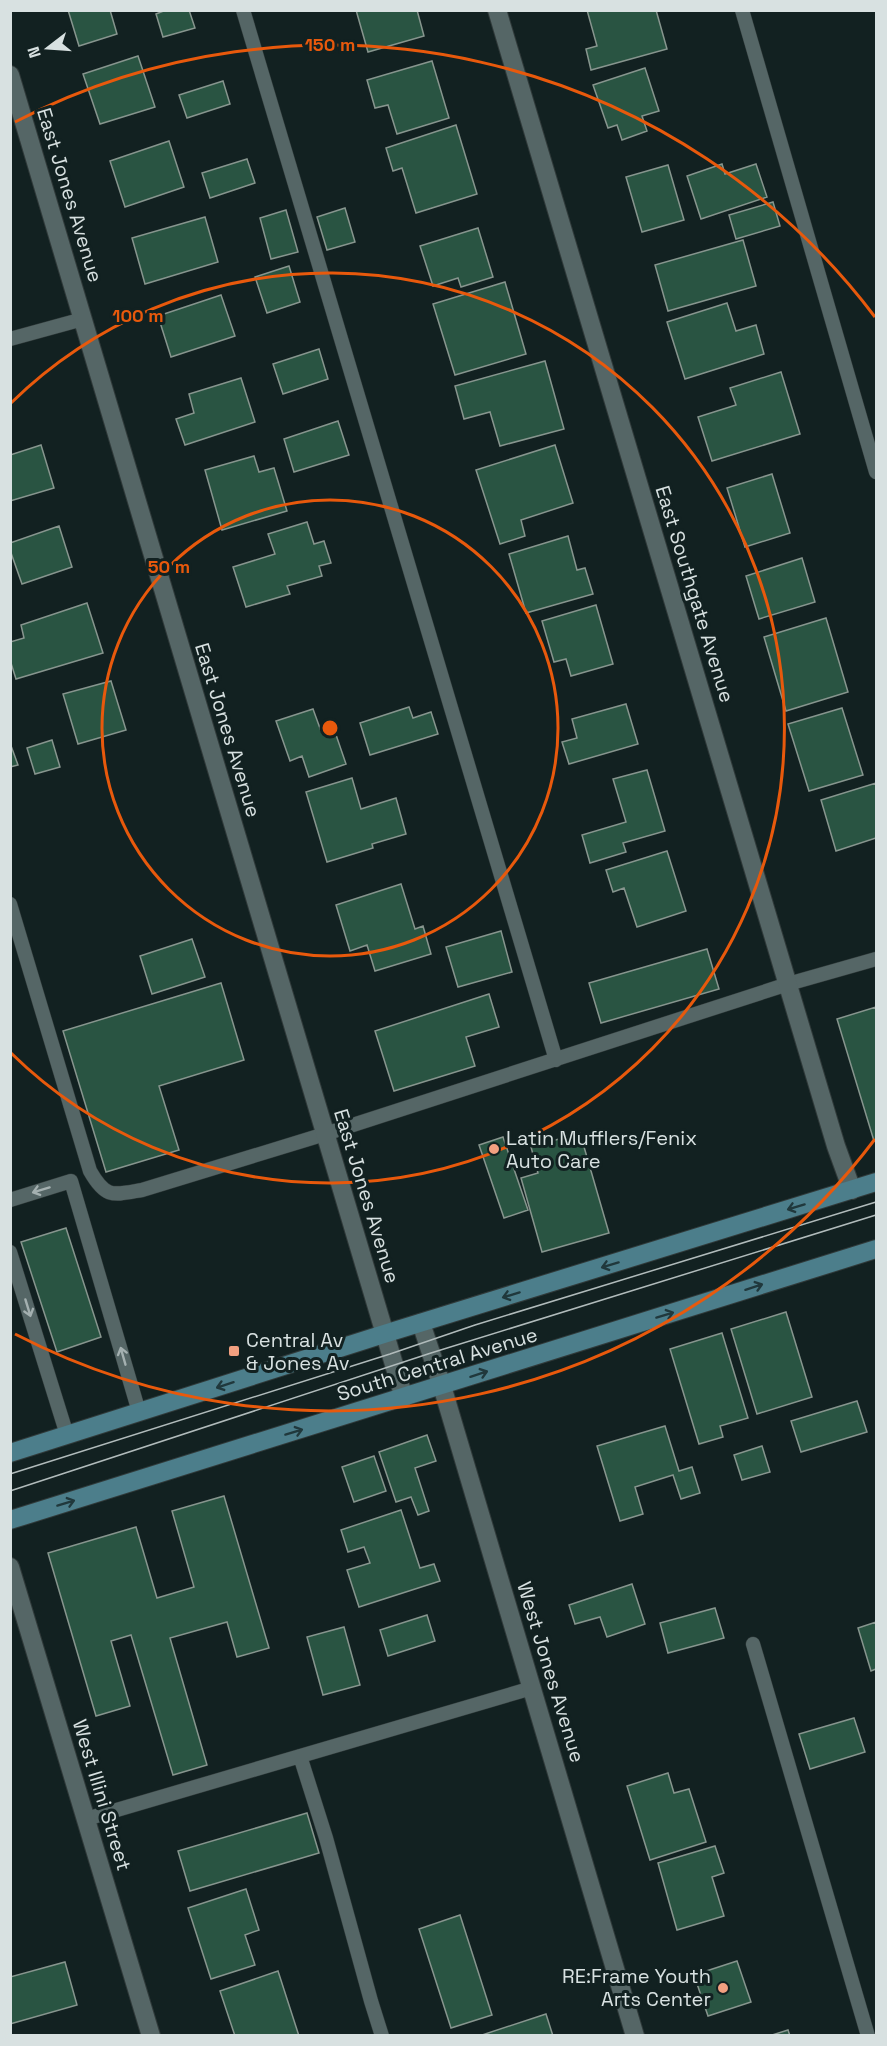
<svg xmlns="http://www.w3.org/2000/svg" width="887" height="2046" font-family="'Space Grotesk',sans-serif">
<rect width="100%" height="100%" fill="#122121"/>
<path fill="#295442" stroke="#87958e" stroke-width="1.5" d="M68 10H110L117 34 79 46Z
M166 10H189L195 28 163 37 156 14Z
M356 10H417L424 36 368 52Z
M587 10H656L667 49 591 70 586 49 597 46Z
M138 56 155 107 100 124 83 74Z
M432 61 449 118 397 134 388 105 375 108 367 80Z
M645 68 659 111 642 116 647 131 622 140 617 125 608 128 593 85Z
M223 81 230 104 187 118 179 95Z
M456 125 477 194 416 213 402 168 393 171 386 148Z
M169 141 184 187 125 207 110 161Z
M247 159 255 183 210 198 202 173Z
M722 164 725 174 756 164 767 197 701 219 687 176Z
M668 165 684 220 642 232 626 177Z
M773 202 780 226 736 239 729 215Z
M345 208 355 242 327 250 317 217Z
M286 210 298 252 271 259 260 218Z
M205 217 218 262 145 284 132 238Z
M478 228 493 277 461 287 458 278 433 286 420 246Z
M743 240 756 286 668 311 655 265Z
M289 266 300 302 267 313 255 277Z
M505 282 526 354 455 375 433 304Z
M221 295 235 336 171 357 158 316Z
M727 303 736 331 756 325 764 354 685 379 667 322Z
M319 349 328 379 283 394 273 364Z
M545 361 564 429 500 446 490 412 464 419 455 386Z
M781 372 800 434 712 461 698 417 736 405 730 388Z
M241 378 255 422 185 445 176 419 194 413 189 394Z
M338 421 349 455 294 472 284 439Z
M41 445 54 488 10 501V455Z
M555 445 573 503 521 520 525 536 500 544 476 470Z
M254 456 259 472 274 468 287 511 222 530 205 470Z
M772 474 790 533 745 547 727 488Z
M307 522 314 544 324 541 331 563 319 566 322 576 287 586 290 594 246 607 233 567 275 554 268 534Z
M59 526 72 567 22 584 10 550V543Z
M568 536 577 570 585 568 593 594 526 613 509 554Z
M802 558 815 602 759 619 746 576Z
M87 603 103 653 16 679 10 660V642L24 638 21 625Z
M596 605 613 664 571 676 566 659 554 662 542 621Z
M826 618 848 692 786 711 764 637Z
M111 681 126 730 78 744 63 694Z
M626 704 638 744 569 764 562 742 577 738 572 719Z
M409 707 413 718 431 712 438 734 370 755 360 723Z
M842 708 863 775 809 791 788 724Z
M313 709 321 731 333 726 346 764 309 777 302 756 290 761 276 721Z
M52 740 60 767 35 774 27 748Z
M10 743 18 765 10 767Z
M647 770 665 831 623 843 626 852 590 863 582 835 626 822 613 779Z
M352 778 361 809 396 798 406 834 372 844 373 848 327 862 306 792Z
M876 783V838L836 851 821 800Z
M667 851 686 911 637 927 624 888 613 892 606 870Z
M401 884 415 929 423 926 431 954 375 971 367 945 350 951 336 905Z
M501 931 512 972 458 987 446 947Z
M192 939 205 977 152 994 140 956Z
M707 949 719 989 601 1023 589 983Z
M221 983 244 1060 159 1086 179 1150 106 1172 63 1031Z
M489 994 499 1027 466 1037 475 1066 394 1091 375 1031Z
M876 1007V1140L874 1141 837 1019Z
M580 1133 609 1233 542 1252 521 1178 538 1173 531 1147Z
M503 1137 528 1210 504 1218 479 1145Z
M66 1228 101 1337 57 1352 21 1242Z
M786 1312 812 1397 757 1414 731 1329Z
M722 1333 748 1418 720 1426 723 1437 699 1444 670 1349Z
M857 1401 867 1432 801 1452 791 1421Z
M665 1426 679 1471 692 1467 700 1493 681 1499 673 1475 635 1487 643 1514 620 1521 597 1446Z
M427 1435 436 1461 415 1468 429 1511 418 1515 411 1497 396 1502 379 1452Z
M762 1446 770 1472 742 1480 734 1455Z
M374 1456 386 1491 354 1502 342 1467Z
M224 1496 269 1648 237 1657 227 1622 170 1638 207 1765 173 1775 131 1635 111 1641 130 1706 96 1716 48 1553 136 1527 157 1598 194 1587 172 1511Z
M401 1510 420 1568 434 1564 440 1581 359 1607 347 1570 370 1563 364 1547 348 1552 341 1530Z
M632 1584 645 1624 607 1637 600 1617 575 1624 569 1605Z
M715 1608 724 1638 668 1653 660 1623Z
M427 1615 435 1641 388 1656 380 1630Z
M876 1622V1669L871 1671 858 1628Z
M344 1627 360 1685 323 1695 307 1637Z
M854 1718 865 1752 810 1769 799 1734Z
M668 1773 674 1793 689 1789 706 1842 650 1860 627 1786Z
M307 1813 319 1853 190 1891 178 1851Z
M715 1846 724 1873 712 1877 724 1916 677 1930 658 1863Z
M246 1889 259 1930 245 1935 255 1965 211 1979 188 1908Z
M460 1915 492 2015 451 2028 419 1929Z
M737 1961 751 2002 708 2016 694 1975Z
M65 1962 77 2005 10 2024V1977Z
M278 1971 299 2036H235L220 1991Z
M546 2014 553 2036H482V2035Z
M788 2030 790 2036H769Z"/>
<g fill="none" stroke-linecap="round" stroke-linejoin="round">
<g stroke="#303a3a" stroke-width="15">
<path id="lane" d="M243 10 556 1060
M742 10 876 472
M10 339 83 319
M10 904 90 1171C106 1199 113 1195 142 1190L325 1134 788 984 876 959
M10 1200 71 1181 139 1412
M10 1252 67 1435
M753 1644 868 2036
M300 1756 326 1838 371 2001 382 2036
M86 1819 532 1688"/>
</g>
<g stroke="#303a3a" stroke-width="20">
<path id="street" d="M497 10 836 1146 852 1190
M10 75 404 1398
M421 1323 442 1386 635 2036
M10 1567 151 2036"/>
</g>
<g stroke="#303a3a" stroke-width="20">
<path id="secondary" d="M10 1453 384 1334 876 1182
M10 1520 876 1249"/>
</g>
<use href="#lane" stroke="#566" stroke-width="14"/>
<use href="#street" stroke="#566" stroke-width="18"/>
<use href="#secondary" stroke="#4c7e8b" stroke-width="18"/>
<path stroke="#b1bbbb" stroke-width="1.5" d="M10 1474 390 1354 475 1325 876 1202
M10 1491 431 1353 876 1215"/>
</g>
<defs><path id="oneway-shaft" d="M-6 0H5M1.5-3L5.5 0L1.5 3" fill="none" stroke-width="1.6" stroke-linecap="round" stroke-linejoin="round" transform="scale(1.5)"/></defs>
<g stroke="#a4b0b0">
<use href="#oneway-shaft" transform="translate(41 1190) rotate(163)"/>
<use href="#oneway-shaft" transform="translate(28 1308) rotate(73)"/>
<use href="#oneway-shaft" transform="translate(123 1356) rotate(-106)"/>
</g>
<g stroke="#20383c">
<use href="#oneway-shaft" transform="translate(796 1207) rotate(163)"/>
<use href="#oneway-shaft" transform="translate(610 1265) rotate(163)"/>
<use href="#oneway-shaft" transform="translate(754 1287) rotate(-18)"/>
<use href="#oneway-shaft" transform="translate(511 1295) rotate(163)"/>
<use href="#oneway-shaft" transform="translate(665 1315) rotate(-17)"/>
<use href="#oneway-shaft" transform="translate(479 1374) rotate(-18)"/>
<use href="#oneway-shaft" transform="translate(225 1385) rotate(162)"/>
<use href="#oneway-shaft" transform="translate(294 1432) rotate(-17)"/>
<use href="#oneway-shaft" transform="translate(66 1503) rotate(-17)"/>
</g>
<g fill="none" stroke="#e8590c" stroke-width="3">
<circle cx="330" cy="728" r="228"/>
<path d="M11 403A455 455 0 1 1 11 1053"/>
<path d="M875 1139A683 683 0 0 1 15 1334M15 122A683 683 0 0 1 875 317"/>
</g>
<g fill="#f2a080" stroke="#122121" stroke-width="2">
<circle cx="494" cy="1149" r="6"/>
<rect x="228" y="1345" width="12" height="12" rx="3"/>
<circle cx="723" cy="1988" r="6"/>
</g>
<g text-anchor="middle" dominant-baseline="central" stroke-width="6" stroke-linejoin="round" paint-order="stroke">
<g font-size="20" fill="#d8e1e1" stroke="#122121">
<text transform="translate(70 195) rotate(73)">East Jones Avenue</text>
<text transform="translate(695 594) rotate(73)">East Southgate Avenue</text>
<text transform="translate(228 730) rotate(73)">East Jones Avenue</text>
<text transform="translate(367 1196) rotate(73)">East Jones Avenue</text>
<text transform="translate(437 1364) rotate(-17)">South Central Avenue</text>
<text transform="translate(551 1672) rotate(73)">West Jones Avenue</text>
<text transform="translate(102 1795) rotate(73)">West Illini Street</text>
</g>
<g font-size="20" fill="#d8e1e1" stroke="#122121" text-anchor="start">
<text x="506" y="1138">Latin Mufflers/Fenix<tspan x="506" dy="23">Auto Care</tspan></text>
<text x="246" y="1340">Central Av<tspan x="246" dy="23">&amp; Jones Av</tspan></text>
<text x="711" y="1976" text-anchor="end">RE:Frame Youth<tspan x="711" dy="23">Arts Center</tspan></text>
</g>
</g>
<circle cx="330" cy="728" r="9" fill="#e8590c" stroke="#122121" stroke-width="3"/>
<g font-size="18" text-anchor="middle" font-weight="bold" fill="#e8590c" stroke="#122121" stroke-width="6" stroke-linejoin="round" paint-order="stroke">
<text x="330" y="51">150 m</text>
<text x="138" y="322">100 m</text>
<text x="169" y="573">50 m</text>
</g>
<rect width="887" height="2046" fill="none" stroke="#d8e1e1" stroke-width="24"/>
<g transform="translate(48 48) rotate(253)" stroke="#122121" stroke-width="4.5" paint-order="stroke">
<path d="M0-4.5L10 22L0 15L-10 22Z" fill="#d8e1e1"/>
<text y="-9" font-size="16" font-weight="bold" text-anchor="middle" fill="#d8e1e1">N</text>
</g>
</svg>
